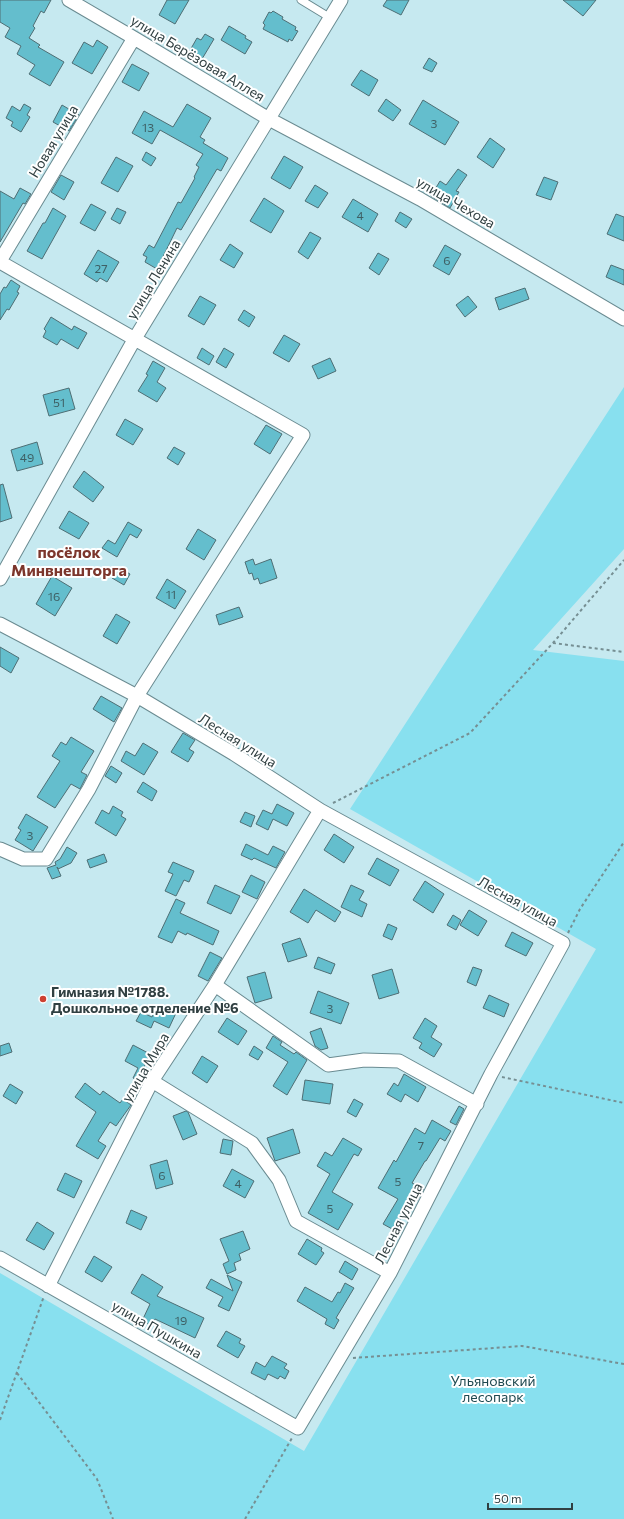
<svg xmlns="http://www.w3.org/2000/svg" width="624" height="1519" font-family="Commissioner,sans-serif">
<rect width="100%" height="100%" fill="#c6e9f0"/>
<path fill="#88e0ef" d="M624 387V549L533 650 624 661V1519H0V1273L304 1451 596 949 350 809Z"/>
<path fill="#64becd" stroke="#4e6e74" d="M0 0H51L44 13 41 11 33 26 35 28 29 38 40 45 38 47 64 62 50 86 29 74 35 65 17 54 21 46 5 37 10 28 0 22Z
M167 0H189L175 24 159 15Z
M387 0H409L401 15 383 6Z
M563 0H596L583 16Z
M273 11 283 17 282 19 296 27 295 30 298 31 292 41 289 39 288 42 263 29 265 25 263 23 269 12 271 13Z
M229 26 246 36 245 38 252 42 245 54 221 40Z
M205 34 214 39 202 59 189 52 197 38 201 40Z
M97 40 108 47 92 74 72 63 84 42 93 47Z
M429 58 437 63 432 72 423 68Z
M132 64 149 73 139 91 122 82Z
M361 70 378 80 369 96 351 85Z
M386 99 401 110 393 121 378 111Z
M423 100 459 122 445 145 409 124Z
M24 104 31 108 27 115 30 117 21 132 11 126 13 122 6 118 12 106 20 111Z
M187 104 211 118 200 137 205 140 203 143 228 158 221 171 217 169 181 230 177 228 157 269 145 262 147 257 143 255 149 245 154 248 178 202 181 203 195 178 194 177 199 167 196 165 203 154 160 130 152 144 132 133 144 111 173 127Z
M62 105 79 115 69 131 53 122Z
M490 138 505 149 493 168 477 157Z
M146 152 156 158 151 166 142 160Z
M284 156 303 167 290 189 271 178Z
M116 157 133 166 118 192 101 183Z
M458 169 467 175 456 191 459 192 450 208 431 196 440 181 446 185Z
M61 175 74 182 64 200 51 192Z
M544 177 558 182 551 200 536 195Z
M315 185 328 193 318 208 305 201Z
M20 188 31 194 25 204 23 203 0 242V191L14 199Z
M264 198 284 211 271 233 250 221Z
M353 199 378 214 368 232 342 217Z
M91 204 106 212 95 231 80 223Z
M53 208 66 216 42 259 27 251 43 223H45Z
M117 208 126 212 120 224 111 219Z
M400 212 412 219 406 228 395 221Z
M616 214 624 217V241L607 234Z
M310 232 321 238 308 259 298 252Z
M230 244 243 253 234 268 220 260Z
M445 245 461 254 449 275 433 266Z
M98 250 119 262 107 282 100 278 97 282 84 274Z
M378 253 389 259 379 275 369 268Z
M611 265 624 270V285L606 277Z
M11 280 20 286 17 292 19 293 9 310 7 309 0 320V294L4 287 6 288Z
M525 288 529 299 499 310 495 298Z
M200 296 216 305 204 325 188 316Z
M468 296 477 307 465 317 456 305Z
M244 310 255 317 249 327 238 320Z
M51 317 72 330 74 326 87 333 78 349 61 339 57 345 43 337 46 331 44 329Z
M284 335 300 344 289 362 273 353Z
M202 348 214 356 209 365 197 358Z
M224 348 234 354 226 368 216 362Z
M330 358 336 371 318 379 312 366Z
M153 361 165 368 157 382 166 388 157 402 138 391 148 375 146 374Z
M69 388 75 409 49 416 43 395Z
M125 419 143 429 133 445 116 435Z
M266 425 282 434 270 454 254 444Z
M37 442 43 464 17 471 11 450Z
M174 447 185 453 178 465 167 458Z
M84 471 104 487 93 502 73 487Z
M3 484 12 518 0 522V485Z
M69 511 89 523 79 539 59 528Z
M128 522 142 530 137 538 130 534 117 557 102 548 108 540 115 544Z
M198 529 216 540 204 560 186 549Z
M253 559 255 565 271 559 277 578 260 584 258 578 254 580 252 573 249 574 245 562Z
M118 567 130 574 124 585 112 578Z
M52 576 72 588 55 616 36 604Z
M167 579 186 591 175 609 156 598Z
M239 607 243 617 219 625 216 615Z
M116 614 130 622 117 644 103 636Z
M0 647 19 658 11 673 0 666Z
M101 696 122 708 114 722 93 709Z
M183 733 195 740 189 749 194 752 188 762 171 752Z
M71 737 94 751 81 772 87 775 80 789 71 784 55 808 37 797 60 761 52 756 61 742 66 745Z
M143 743 158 752 144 775 121 761 126 751 135 756Z
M111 766 122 773 116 783 105 776Z
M143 782 157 791 152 801 137 792Z
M277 804 294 813 287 826 273 819 268 830 256 824 263 810 272 814Z
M113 806 123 812 121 816 126 819 116 836 95 823 102 810 109 814Z
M245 812 255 816 251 827 240 822Z
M26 814 48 827 33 851 15 840 21 830 18 828Z
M334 834 354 847 344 863 324 850Z
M246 844 268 855 273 846 285 852 276 868 254 858 252 860 241 855Z
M67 847 77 853 71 863 58 869 57 867 61 876 52 879 47 868 56 865 55 862 60 859Z
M104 854 107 862 90 868 87 860Z
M377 858 399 870 390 886 368 874Z
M173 862 194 871 189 882 184 880 176 896 165 891 173 874 168 872Z
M251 875 265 882 257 899 242 892Z
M425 881 444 894 433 913 413 900Z
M215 885 240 896 231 914 207 903Z
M351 885 364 891 359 900 367 904 362 917 341 907Z
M304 889 341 912 335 922 316 910 308 923 290 912Z
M176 899 185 903 180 913 219 931 213 945 187 933 186 935 178 931 172 943 158 937Z
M469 910 487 921 478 936 460 925Z
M453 915 461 920 456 930 447 925Z
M388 924 397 928 392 940 383 936Z
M512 932 533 943 526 956 505 946Z
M300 938 307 956 288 962 282 944Z
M210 952 222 958 208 981 198 976Z
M318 957 335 964 331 974 314 968Z
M473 967 482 970 476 986 467 982Z
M392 969 399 993 379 999 372 975Z
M265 972 272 998 255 1003 247 977Z
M318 991 349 1003 341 1024 310 1013Z
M489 995 509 1004 504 1017 483 1008Z
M158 1005 176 1013 169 1028 154 1021 151 1028 136 1021 141 1012 152 1017Z
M227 1018 247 1031 238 1045 218 1032Z
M425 1018 437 1026 431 1037 442 1044 434 1057 419 1048 422 1043 413 1038Z
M321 1028 328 1048 321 1050 315 1046 310 1032Z
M273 1036 282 1042 280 1045 294 1054 296 1052 307 1060 287 1095 273 1086 288 1062 266 1048Z
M9 1043 12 1052 0 1056V1046Z
M133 1045 150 1054 144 1067 148 1069 142 1082 133 1078 138 1068 125 1061Z
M254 1046 263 1052 258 1060 249 1055Z
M202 1056 218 1066 207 1083 192 1073Z
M404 1074 426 1087 418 1102 405 1094 401 1102 387 1094 394 1083 398 1086Z
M305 1080 333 1084 330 1104 302 1100Z
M85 1083 100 1095 103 1091 120 1103 123 1099 131 1105 116 1126 110 1122 98 1141 106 1146 98 1159 76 1146 96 1112 75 1097Z
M10 1084 23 1092 16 1104 3 1096Z
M354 1099 363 1104 356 1117 347 1112Z
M459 1106 464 1109 456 1125 450 1122Z
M186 1111 188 1112 197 1134 183 1140 173 1116Z
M432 1120 451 1131 445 1141 440 1138 426 1161H425L412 1183 424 1189 417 1201 412 1198 394 1230 383 1224 398 1199 378 1188 394 1160 396 1162 415 1128 425 1134Z
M293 1129 300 1153 275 1161 267 1138Z
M343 1138 362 1149 358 1156 354 1154 332 1192 353 1204 338 1230 308 1213 330 1174 317 1166 325 1152 332 1156Z
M223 1139 233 1141 231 1155 220 1153Z
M167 1160 173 1184 156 1189 150 1165Z
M232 1169 254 1181 245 1198 223 1186Z
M65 1173 82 1181 74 1198 57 1190Z
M131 1210 147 1217 141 1230 126 1223Z
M37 1222 54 1233 44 1250 26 1240Z
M243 1231 250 1249 239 1254 241 1260 234 1263 236 1270 227 1274 223 1264 229 1261 220 1239Z
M307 1239 322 1248 321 1251 324 1253 316 1265 298 1254Z
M94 1256 112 1267 102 1282 85 1272Z
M345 1261 358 1269 352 1280 339 1272Z
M142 1274 163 1287 157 1296 204 1318 195 1338 155 1319 152 1326 142 1321 150 1304 131 1293Z
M227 1275 242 1282 229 1311 218 1306 223 1297 206 1288 211 1279 233 1291Z
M345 1283 354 1288 336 1318 339 1320 334 1329 325 1324 327 1319 297 1301 305 1287 332 1302 338 1292 340 1293Z
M226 1331 241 1339 239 1343 245 1346 238 1358 217 1346Z
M272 1356 287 1364 284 1368 289 1371 285 1379 280 1376 278 1379 268 1374 265 1380 251 1373 256 1362 265 1367Z"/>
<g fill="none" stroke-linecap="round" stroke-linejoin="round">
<g stroke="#6a8b91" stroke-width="9">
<path id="lane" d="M301 0 329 17"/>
</g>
<g stroke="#6a8b91" stroke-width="15">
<path id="street" d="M69 0 134 38 269 119 420 199 624 319
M0 261 134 38
M0 262 303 435 137 696 89 789 46 859H23L0 849
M0 579 134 340 341 0
M0 624 137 696 234 754 320 810 563 943 491 1074 390 1273 298 1428 0 1258
M215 985 328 1065 364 1060 399 1061 477 1104
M152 1081 252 1143 279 1180 296 1221 390 1273
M48 1286 152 1081 215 985 320 810"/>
</g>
<path stroke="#768f93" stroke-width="2" stroke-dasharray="3 3" stroke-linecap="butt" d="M553 643 624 652
M333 803 470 733 553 643 624 560
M568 933 580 909 624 842
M502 1077 624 1103
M353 1358 522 1346 624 1364
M17 1373 97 1479 113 1519
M0 1420 44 1296
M245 1519 292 1438"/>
<use href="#lane" stroke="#fff" stroke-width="7"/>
<use href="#street" stroke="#fff" stroke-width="13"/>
</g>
<circle fill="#cd4031" stroke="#fff" stroke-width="1.5" cx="43" cy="999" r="4"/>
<g text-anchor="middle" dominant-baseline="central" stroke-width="4" stroke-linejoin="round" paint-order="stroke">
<g font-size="12" fill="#3e6065">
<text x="434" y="123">3</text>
<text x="148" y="127">13</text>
<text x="360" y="215">4</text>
<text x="447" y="260">6</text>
<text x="101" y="268">27</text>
<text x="59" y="402">51</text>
<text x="27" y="457">49</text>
<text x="171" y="594">11</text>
<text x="54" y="596">16</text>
<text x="30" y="835">3</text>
<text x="330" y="1008">3</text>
<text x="421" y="1145">7</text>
<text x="162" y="1175">6</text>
<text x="398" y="1181">5</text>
<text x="238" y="1183">4</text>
<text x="330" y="1208">5</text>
<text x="181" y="1320">19</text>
</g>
<g font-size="14" fill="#314042" stroke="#fff">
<text transform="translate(198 58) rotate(31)">улица Берёзовая Аллея</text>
<text transform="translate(53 141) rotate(-59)">Новая улица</text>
<text transform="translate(456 202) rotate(30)">улица Чехова</text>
<text transform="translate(153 279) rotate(-59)">улица Ленина</text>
<text transform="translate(238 740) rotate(32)">Лесная улица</text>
<text transform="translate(518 901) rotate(29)">Лесная улица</text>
<text transform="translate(145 1067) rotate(-59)">улица Мира</text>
<text transform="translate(398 1223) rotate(-63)">Лесная улица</text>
<text transform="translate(157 1329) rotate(30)">улица Пушкина</text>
</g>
<g font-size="14" font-weight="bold" fill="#314042" stroke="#fff" text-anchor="start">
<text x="51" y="991">Гимназия №1788.<tspan x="51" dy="16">Дошкольное отделение №6</tspan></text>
</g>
<g font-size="14" fill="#1f4950" stroke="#fff">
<text x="493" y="1380">Ульяновский<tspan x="493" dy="16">лесопарк</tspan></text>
</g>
<g font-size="16" font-weight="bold" fill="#7c362c" stroke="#fff">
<text x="69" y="551">посёлок<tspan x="69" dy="18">Минвнешторга</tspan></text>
</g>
</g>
<path d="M488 1503v6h84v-6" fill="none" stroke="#314042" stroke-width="2"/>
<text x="494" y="1503" font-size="12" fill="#314042" stroke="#ffffff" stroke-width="3" paint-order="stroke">50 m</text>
</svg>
